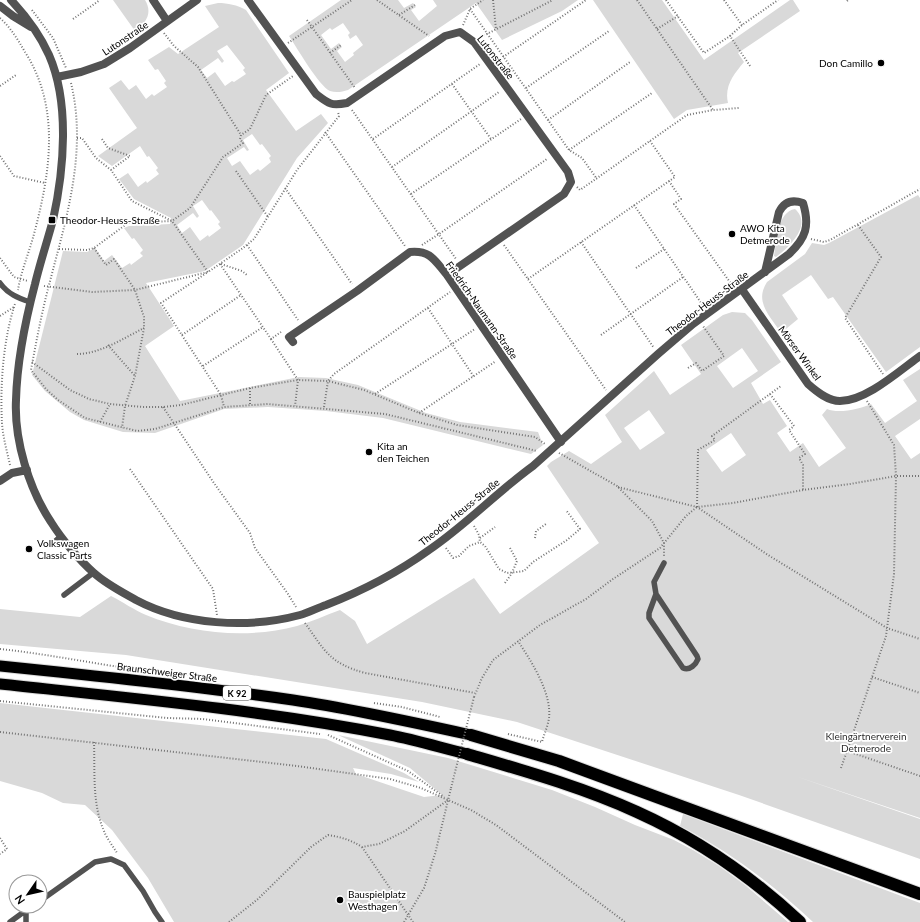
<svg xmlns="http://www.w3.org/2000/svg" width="920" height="922" font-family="Lato,sans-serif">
<rect width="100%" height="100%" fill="#fff"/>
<path fill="#d9d9d9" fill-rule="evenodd" d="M113 0H145C153 13 146 23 135 31Z
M341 0H398L404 8 413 3 416 7 411 10 419 21 437 6 433 0H578L562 11 502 40 476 3 348 90C342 92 336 93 330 91 319 86 297 48 289 36ZM343 23 350 33 348 35 350 39 356 35 363 45 353 53 354 55 345 62 337 51 342 47 339 43 331 49 321 35 330 28 332 30Z
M593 0H662L704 60 790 0H793L800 11 738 53 744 62C734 74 724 86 728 103L687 110 674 119Z
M218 3C228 3 237 5 246 10L289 73 266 90 296 131 321 114 328 123 297 158 243 245 205 271 146 283 174 326 145 346 180 401 299 377 326 378 358 385 426 413 460 422 538 432 543 445 531 454 383 418 326 411 268 407 224 409 155 433 123 432 84 420 70 412 45 391 32 375 63 251 87 252 95 248 104 261 112 255 122 268 130 263 131 265 143 256 140 253 143 250 134 238 132 239 124 228 129 226 170 224 171 218 134 199 119 179 128 173 138 187 146 181 147 183 159 174 156 170 158 168 149 156 147 157 140 146 112 166 98 156 137 128 109 88 121 80 129 90 136 85 146 99 152 94 154 96 167 87 164 83 166 81 158 69 155 70 148 60 169 47 178 54 219 27 205 6ZM227 45 245 68 243 70 246 74 234 82 232 81 225 86 215 72 207 78 201 70 218 58 222 63 224 61 217 51ZM252 134 260 145 262 144 271 156 269 158 271 162 260 171 258 169 250 175 240 161 232 166 227 158 244 147 247 151 249 150 243 140ZM202 200 210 211 211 210 220 222 218 224 221 228 209 237 208 235 200 241 190 227 182 233 177 225 193 213 197 218 199 216 193 206Z
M918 195 920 198V347L886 372 833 297 828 299 811 275 782 295 798 319 781 333C770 316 754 302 767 282L805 254 812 243 824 245 829 243Z
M795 209C813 225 789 247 776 257L774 256C777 241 777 212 795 209Z
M732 312 745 313 752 320 781 362 751 383 763 404 770 400 787 426 777 433 790 452 803 443 819 467 846 448 822 415 827 409C838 414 861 409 871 404L885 423 917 401 903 380 920 369V419L895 436 911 459 920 453V818L795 776 920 819V859L739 795 517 722 422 702 126 655 0 644V609L80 617 111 596C123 602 134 610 146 615 192 634 248 639 297 626 311 622 326 615 340 610L355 621 367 644 474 578 500 614 599 543 547 466 551 462 569 451 591 464 622 442 605 415 654 371 670 395 701 374 681 345 723 315ZM742 348 758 371 733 388 717 366ZM649 410 665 433 640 450 624 428ZM731 433 746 455 722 472 706 450Z
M0 703 326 739 404 773 419 782 391 774 353 768 356 774 424 797 442 795 410 768 338 735 448 758 552 790 595 807 635 825 674 840 693 850 719 866 745 885 788 922H174L148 878 112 830 85 805 63 803 42 793 0 781Z
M683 814 920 903V922H813C772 884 729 851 680 826Z"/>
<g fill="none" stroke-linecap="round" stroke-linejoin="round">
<g stroke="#dbdbdb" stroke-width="13">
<path id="trunk" d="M0 666C98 676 196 686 293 700 353 709 412 722 471 735
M0 684C130 698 262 710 390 735 416 740 442 748 467 754"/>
</g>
<g stroke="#dbdbdb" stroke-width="14">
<path id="motorway" d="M471 735 559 761 920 894
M467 754C525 771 582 787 637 812 697 839 752 877 800 922"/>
</g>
<path stroke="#747474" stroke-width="2" stroke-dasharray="1 2" stroke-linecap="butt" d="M377 0 429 36
M493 0 496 29
M637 0 713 110
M666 0 704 53 730 36
M724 0 742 25
M847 1 848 0
M470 9 569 150 582 158 597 179
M32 10 53 38 66 68
M399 15 415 5
M0 18C11 28 18 40 25 52 61 108 50 174 34 234 29 253 21 271 18 290
M73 19 100 0
M307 20 355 88
M463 25 470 9 483 0
M657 29 678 16
M164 33 174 46 198 67 241 135
M481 37 553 0
M288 43 352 0
M330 53 341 45
M503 57 586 0
M750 66 730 36 742 25 778 0
M71 83C88 154 65 222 48 289 41 316 36 343 31 370L46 389 58 400 85 418 137 431 155 429 224 407 268 404 385 414 537 451
M452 84 491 139
M0 86 16 75
M526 88 609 31
M352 110 456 259
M548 120 630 62
M325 132 405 246
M77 138H82L96 158 111 170 132 201 172 221 208 272 161 303 221 395 224 407
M102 139 108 148 130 156 111 170
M373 139 480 64
M569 150 652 93
M0 156 14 176 45 183
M392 167 499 92
M236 171 268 217
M669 181 681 199 674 204 732 285
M577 187 580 190 687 115 713 110 739 108
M285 188 352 284
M411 194 521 119
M634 205 704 307
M858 225 881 257 845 318 883 374
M811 239 824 242 830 240 920 189
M581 242 654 348
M247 245 298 320
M422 245 439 234 547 159
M504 245 606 390
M94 248 106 265 114 259 135 290 144 317V328L135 376 125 406 122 428
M59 249 87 250 94 248 128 223 172 221 190 208 223 157 243 143 240 139 241 135 250 129 266 95 293 76
M0 258 14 277 28 281
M220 264 271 339 281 332
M221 264 242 271 247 275
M636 268 664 249
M528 279 675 177 650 141
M44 286 92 292 135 290 208 272 243 248 254 239 297 170 339 116 338 112
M428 308 474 377
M0 316 14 307
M182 335 241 295
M601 335 683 277
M271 339 298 380 295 406
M108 345 135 376
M77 354C100 354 124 338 144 328
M32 362 70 390 89 399 110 404 143 407H163L181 405 250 388 298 380 328 381 364 390 419 413 457 425 535 437 545 444
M203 366 263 327
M688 368 696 363 702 371 724 356 703 326
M375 394 475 329
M770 394 794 426 789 430 805 454 799 458 803 465V490
M867 401 894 445 896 476 894 574 886 636 847 751 920 776
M250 404V388
M163 407 216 486 250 533 255 548 288 594 296 607
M324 407 328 381 334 374 450 292
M419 413 496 361
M100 422 110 404
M559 453 617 486 652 521 664 543V557
M10 465C7 451 3 438 2 423 0 386 3 340 15 304
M130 469 213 589 217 615
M618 487 697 507 768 555 887 628 920 639
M697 507 698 450 715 440 712 436 781 386
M474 526 479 535 480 542
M480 538 495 527
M535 538 536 531 546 524
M446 548 453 558 459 556 469 546 480 542 485 546 499 569 507 573 517 572 524 571 533 562 567 540 580 529 566 510
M505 583 512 573 517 561 510 548
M305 623C325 651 329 663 365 673L475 693
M0 649C38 653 75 660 113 666 142 670 172 672 201 676
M872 677 920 693
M474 697 482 678 493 660 540 625 586 599 613 579 660 548 686 516 697 507 733 503 803 490 850 484 896 476H920
M0 701 167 718 203 719 320 734
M374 703 402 707 440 717
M0 732 297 766 390 779 421 788 448 800 471 810 496 825 625 922
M508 734 542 742C544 734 548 726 549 718 552 693 531 661 518 641
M328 735 408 771 444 797
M94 742C95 772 92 804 104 831 107 839 113 846 117 853
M841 768 847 751
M0 838 7 849 0 854
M362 847 413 922
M229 922 258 899 311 847 328 835C341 837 351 840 362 847L379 844 405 831 448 800
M404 922 424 888 435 854 451 788"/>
<path stroke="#525252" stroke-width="5.5" d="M0 283C8 294 18 298 30 302
M54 542 60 537
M656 594 649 613V618L683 668C690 671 696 664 698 659L697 656 656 594 654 582 664 563
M64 595 93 573
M40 901 95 862 111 859 124 865 143 891 155 912 162 922
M26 911V922
M10 922 32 906"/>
<path stroke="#525252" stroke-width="8" d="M11 0C26 16 40 35 49 55 70 103 64 170 53 220 47 242 40 263 35 284 25 322 17 361 16 400 14 440 29 489 51 522 61 538 79 560 94 573 106 584 122 592 136 600 183 625 248 629 300 615 308 613 317 608 326 605 362 591 397 573 429 550 466 525 497 492 533 466L658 354 693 324 789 254C806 238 810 226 803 203 792 199 784 202 779 212L765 272
M153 0 167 21
M248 0 316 94C329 104 331 106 347 103L445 36 460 32 474 42 568 172 571 182 564 194 447 275
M0 6 13 16 31 27
M57 77 81 72 104 64 130 48 197 0
M741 288 808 384C817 392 828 401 840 401 866 401 899 371 920 356
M293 342 289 337 357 291 410 252C431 250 435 261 447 275L561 442
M0 481 12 473 27 470"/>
<use href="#trunk" stroke="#000" stroke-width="11"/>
<use href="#motorway" stroke="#000" stroke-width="12"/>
<path stroke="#747474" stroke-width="2" stroke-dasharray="1 2" stroke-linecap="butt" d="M451 788 474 697"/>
</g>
<g fill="#000" stroke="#fff" stroke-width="1.5">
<circle cx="881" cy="63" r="4"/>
<rect x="48" y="216" width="8" height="8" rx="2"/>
<circle cx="732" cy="234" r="4"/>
<circle cx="369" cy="452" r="4"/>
<circle cx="29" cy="549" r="4"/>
<circle cx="340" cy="900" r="4"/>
</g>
<g text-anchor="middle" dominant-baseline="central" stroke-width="3.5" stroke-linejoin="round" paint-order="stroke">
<rect fill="#fff" stroke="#4c4c4c" stroke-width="1" x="223" y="686" width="28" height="14" rx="3"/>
<g font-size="9" font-weight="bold" fill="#000">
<text x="237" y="693">K 92</text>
</g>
<g font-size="10" fill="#000" stroke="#fff">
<text transform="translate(125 38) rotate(-34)">Lutonstraße</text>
<text transform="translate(496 57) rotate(52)">Lutonstraße</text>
<text transform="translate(707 303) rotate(-37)">Theodor-Heuss-Straße</text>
<text transform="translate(482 310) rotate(55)">Friedrich-Naumann-Straße</text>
<text transform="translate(800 353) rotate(54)">Mörser Winkel</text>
<text transform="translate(459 512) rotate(-39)">Theodor-Heuss-Straße</text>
<text transform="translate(167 672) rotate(7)">Braunschweiger Straße</text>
</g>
<g font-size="10" fill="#000" stroke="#fff" text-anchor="start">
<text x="873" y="63" text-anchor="end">Don Camillo</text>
<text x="60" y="220">Theodor-Heuss-Straße</text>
<text x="740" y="228">AWO Kita<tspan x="740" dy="12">Detmerode</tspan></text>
<text x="377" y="446">Kita an<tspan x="377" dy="12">den Teichen</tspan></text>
<text x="37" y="543">Volkswagen<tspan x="37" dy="12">Classic Parts</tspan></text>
<text x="348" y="894">Bauspielplatz<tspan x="348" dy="12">Westhagen</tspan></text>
</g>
<g font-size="10" fill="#303030" stroke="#fff">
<text x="866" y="736">Kleingärtnerverein<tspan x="866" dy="12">Detmerode</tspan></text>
</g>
</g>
<g transform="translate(28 894) rotate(236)"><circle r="19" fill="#ffffff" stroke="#999999"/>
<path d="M0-3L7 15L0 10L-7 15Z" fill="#000000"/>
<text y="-6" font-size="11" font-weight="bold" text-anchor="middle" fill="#000000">N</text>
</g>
</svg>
